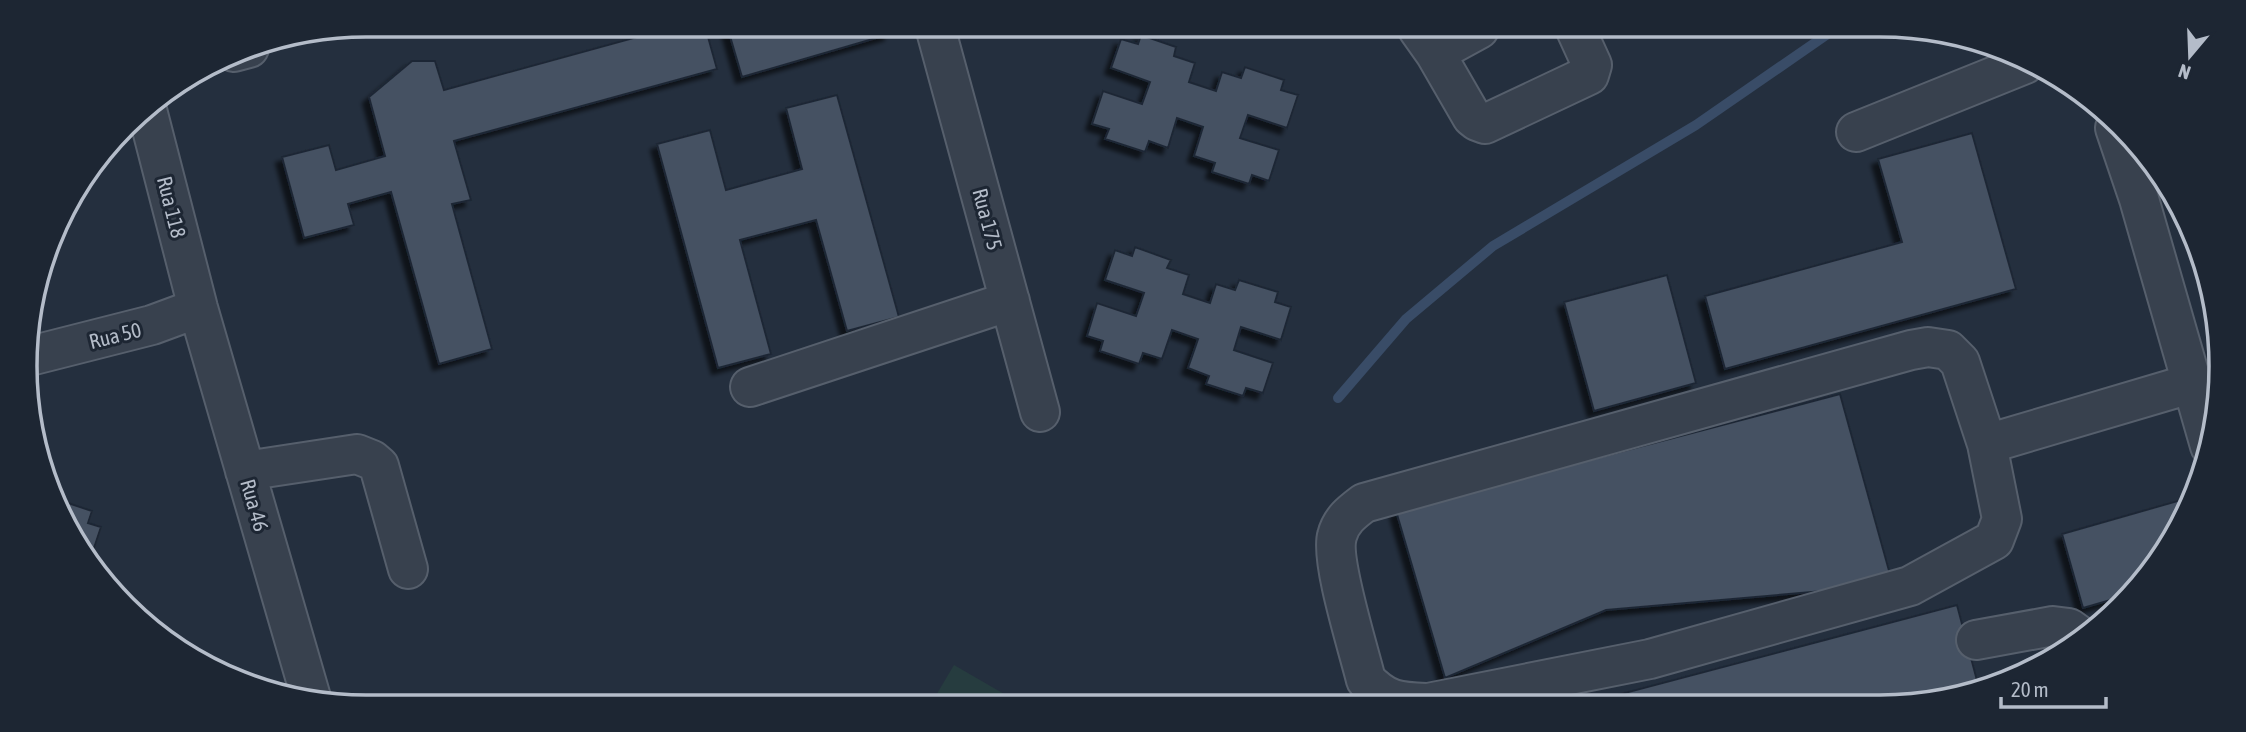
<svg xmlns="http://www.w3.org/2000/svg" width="2246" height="732" font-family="'Asap Condensed',sans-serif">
<defs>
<filter id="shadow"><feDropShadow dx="-6" dy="6" stdDeviation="2" flood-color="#0009"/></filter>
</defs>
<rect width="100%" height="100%" fill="#242f3e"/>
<path fill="#263c3f" d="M954 665 1018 702H932Z"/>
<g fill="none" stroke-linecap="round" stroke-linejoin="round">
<path stroke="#394c67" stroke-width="10" d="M1338 398 1406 319 1493 246 1696 125 1832 31"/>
</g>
<path fill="#455162" stroke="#1f2835" stroke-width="2" filter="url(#shadow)" d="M677 26H705L717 69 454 141 471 200 452 204 492 349 439 364 391 192 348 204 354 225 304 238 282 157 329 145 336 170 385 156 369 97 412 61H435L444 90Z
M727 26 888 27 890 34 742 77Z
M1141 35 1176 47 1174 56 1195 63 1189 82 1216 91 1222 72 1241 78 1245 67 1284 80 1281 90 1298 95 1287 128 1248 115 1240 138 1279 150 1269 181 1252 175 1249 184 1212 172 1215 163 1194 156 1203 127 1177 118 1168 148 1149 141 1145 152 1105 139 1109 129 1092 124 1103 91 1142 104 1150 82 1111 68 1121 39 1138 44Z
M837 95 899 317 847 331 816 220 740 240 771 354 718 368 657 144 710 130 726 190 802 169 786 108Z
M1972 133 2016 289 1725 369 1705 296 1902 242 1878 159Z
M1135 247 1171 260 1167 268 1189 275 1183 294 1210 303 1216 284 1235 290 1239 280 1278 292 1275 302 1291 307 1281 340 1241 327 1234 350 1273 363 1263 393 1246 388 1243 396 1206 384 1209 376 1188 368 1198 339 1172 330 1162 359 1143 353 1139 364 1100 351 1103 341 1087 336 1097 303 1136 316 1144 293 1105 280 1115 250 1132 256Z
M1667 275 1696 383 1594 411 1564 302Z
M1840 394 1893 585 1606 610 1445 678 1396 511Z
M56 499 92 511 88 523 101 527 92 554 79 549Z
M2181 500 2185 513 2176 536 2128 595 2083 608 2062 534Z
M1957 605 1979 688 1925 705 1583 704Z"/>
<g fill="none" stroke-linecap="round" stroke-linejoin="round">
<g stroke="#565f6c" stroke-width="42">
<path id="minor" d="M935 27 1040 412
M1418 29 1435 53 1472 117 1477 121 1485 124 1589 75 1592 65 1576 30
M234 52 249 48
M1435 53 1479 29
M146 106 198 308 312 701
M2115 128 2139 199 2210 446
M1856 132 2025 64
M30 356 152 325 198 308
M750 387 1010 301
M1987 444 2193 383
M245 471 357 454 372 460 379 466 408 569
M1976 640 2053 626 2069 628 2083 638
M1426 703C1398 702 1386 701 1366 680 1359 651 1330 560 1337 536 1341 520 1352 512 1364 503L1911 350 1928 347 1948 350 1960 362 1987 444 2002 519 1994 540 1910 586 1650 659 1428 703"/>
</g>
<use href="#minor" stroke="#38414e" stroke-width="38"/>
</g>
<g text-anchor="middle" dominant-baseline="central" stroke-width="6" stroke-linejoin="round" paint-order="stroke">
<g font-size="21" fill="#b4bcc9" stroke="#1d2633">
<text transform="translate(172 207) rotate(76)">Rua 118</text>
<text transform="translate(988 219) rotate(75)">Rua 175</text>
<text transform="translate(115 335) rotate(-14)">Rua 50</text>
<text transform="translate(255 505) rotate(74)">Rua 46</text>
</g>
</g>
<path d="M0 0H2246V732H0ZM366 37H1880A329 329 0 0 1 2209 366V366A329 329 0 0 1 1880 695H366A329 329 0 0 1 37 366V366A329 329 0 0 1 366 37Z" fill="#1d2633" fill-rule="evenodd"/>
<path fill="none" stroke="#b4bcc9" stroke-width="3.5" d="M366 37H1880A329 329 0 0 1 2209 366V366A329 329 0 0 1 1880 695H366A329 329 0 0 1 37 366V366A329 329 0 0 1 366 37Z"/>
<g transform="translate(2190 56) rotate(199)" stroke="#1d2633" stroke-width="5" paint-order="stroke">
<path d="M0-5L12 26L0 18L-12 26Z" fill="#b4bcc9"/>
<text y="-10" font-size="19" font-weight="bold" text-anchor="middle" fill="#b4bcc9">N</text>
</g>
<path d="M2001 697v10h105v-10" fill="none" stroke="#b4bcc9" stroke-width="3.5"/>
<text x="2011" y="697" font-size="21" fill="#b4bcc9" stroke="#1d2633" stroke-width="5" paint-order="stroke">20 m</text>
</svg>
